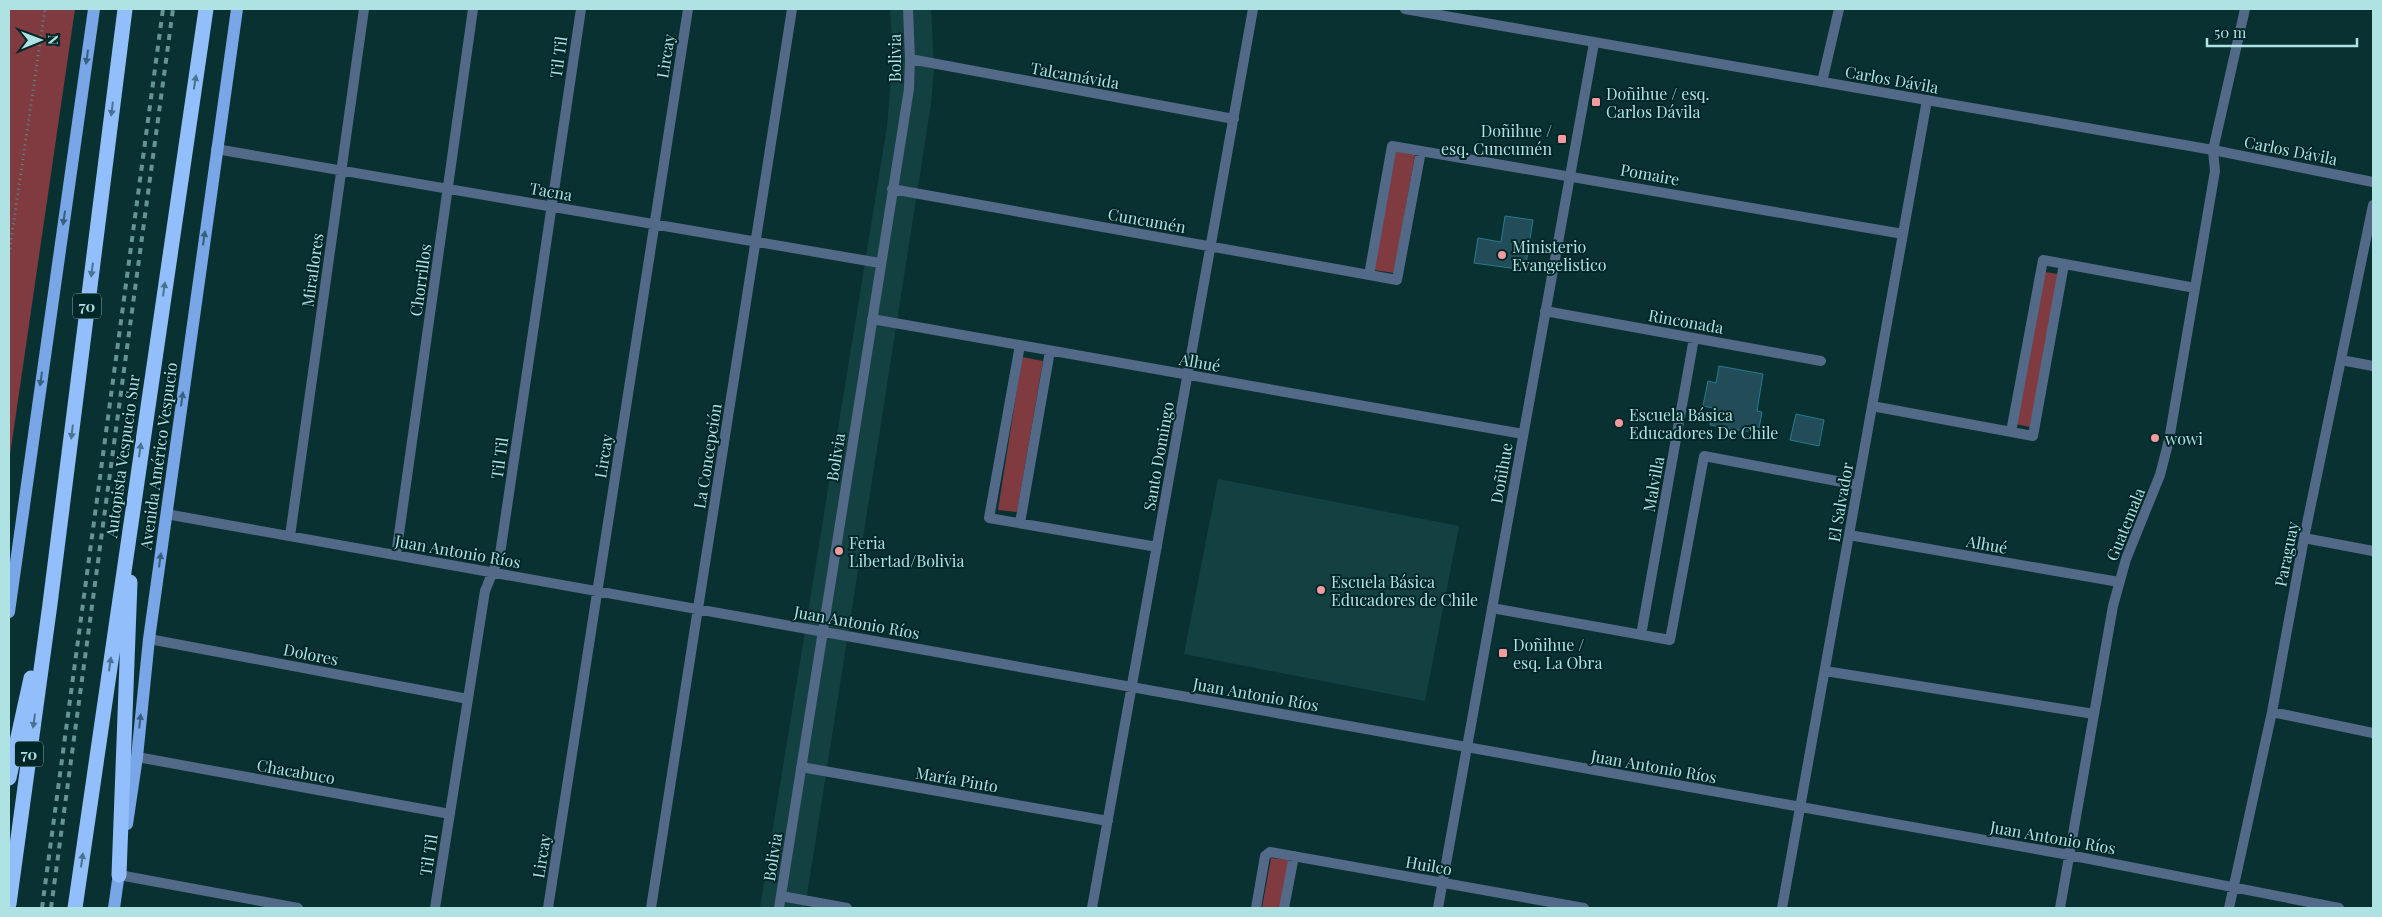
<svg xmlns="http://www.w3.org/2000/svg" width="2382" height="917" font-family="'Playfair Display',serif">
<rect width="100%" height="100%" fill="#0a3132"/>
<path fill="#134041" d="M890 9H931L934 68 931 104 805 908H760L887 127 893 56Z
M1218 479 1459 526 1425 701 1184 654Z"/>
<path fill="#7f3b40" d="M9 9H75L9 462Z
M1396 151 1415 155 1394 273 1374 270Z
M2045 272 2058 274 2030 427 2015 424Z
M1022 357 1043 361 1017 512 998 510Z
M1271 858 1289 860 1281 908H1262Z"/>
<path fill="#224c57" stroke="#257b8f" d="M1505 216 1533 220 1525 270 1474 263 1478 238 1501 242Z
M1719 366 1763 374 1757 411 1762 412 1758 433 1710 425 1713 408 1703 406 1708 381 1716 383Z
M1796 414 1824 420 1819 446 1790 440Z"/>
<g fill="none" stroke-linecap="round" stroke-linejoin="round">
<path stroke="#5a8788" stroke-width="3" stroke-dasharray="1 4" stroke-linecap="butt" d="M9 254 45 9"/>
<path stroke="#536988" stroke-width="10" d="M910 59 1234 119
M1822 82 1839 9
M216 149 880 263
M892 189 1397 280 1421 151
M1369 275 1392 146 1903 234
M1545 311 1821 361
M872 319 1523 434
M1020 345 989 518 1157 547
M2341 360 2373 366
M1872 406 2033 436 2064 264
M2011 432 2043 260 2195 288
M166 514 2069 855 2339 908
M1020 523 1050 351
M1849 535 2119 582
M290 536 364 9
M2304 538 2373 551
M396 555 473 9
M1492 608 1670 640 1704 456 1858 485
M1641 635 1694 338
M149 639 468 699
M1825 671 2094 714
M2272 712 2373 733
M137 757 450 814
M801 767 1108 821
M119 875 298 908
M781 896 847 908
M435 908 485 591 500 554 581 9
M548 908 688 9
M651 908 792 9
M779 908 909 89 910 59 908 9
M1092 908 1253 9
M1256 908 1265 856 1270 852 1584 908
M1284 908 1294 856
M1782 908 1927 100
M2060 908 2113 606 2126 559 2160 475 2169 440 2215 171 2213 150 2245 9
M2229 908 2272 712 2304 538 2373 205"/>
<path stroke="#536988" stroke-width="10" d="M1405 9 2213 150 2373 182
M1438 908 1594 43"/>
<path stroke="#78a6e6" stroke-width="12" d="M9 612 94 9
M127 824 137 757 149 639 237 9
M114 908 120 866"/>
<path stroke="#92bffc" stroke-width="15" d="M9 778 31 678
M119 875 130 582
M9 904 50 604 125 9
M75 908 206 9"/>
<path stroke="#669394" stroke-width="4" stroke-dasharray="6 6" stroke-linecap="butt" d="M42 908 163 9
M51 908 173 9"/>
</g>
<defs><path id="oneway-solid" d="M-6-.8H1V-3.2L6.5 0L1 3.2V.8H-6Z" transform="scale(1.25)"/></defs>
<g fill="#36607d">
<use href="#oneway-solid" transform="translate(87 57) rotate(98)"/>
<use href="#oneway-solid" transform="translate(64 218) rotate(98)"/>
<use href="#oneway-solid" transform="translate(204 238) rotate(-82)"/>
<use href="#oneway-solid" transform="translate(41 379) rotate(98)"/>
<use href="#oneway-solid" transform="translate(182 399) rotate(-82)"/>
<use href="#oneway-solid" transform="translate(160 560) rotate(-82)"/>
<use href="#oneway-solid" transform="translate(140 721) rotate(-84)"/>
</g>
<g fill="#497392">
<use href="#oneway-solid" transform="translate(195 82) rotate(-81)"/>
<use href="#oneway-solid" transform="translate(112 109) rotate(97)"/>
<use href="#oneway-solid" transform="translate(92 270) rotate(97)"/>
<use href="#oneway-solid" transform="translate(164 289) rotate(-82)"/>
<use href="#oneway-solid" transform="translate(72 432) rotate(97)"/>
<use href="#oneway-solid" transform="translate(140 450) rotate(-82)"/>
<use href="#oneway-solid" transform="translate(110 664) rotate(-82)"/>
<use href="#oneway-solid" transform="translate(34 721) rotate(98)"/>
<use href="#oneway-solid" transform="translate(82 860) rotate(-82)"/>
</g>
<g fill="#f49b9f" stroke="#002728" stroke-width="2">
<rect x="1591" y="97" width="10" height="10" rx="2.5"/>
<rect x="1557" y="134" width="10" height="10" rx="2.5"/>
<circle cx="1502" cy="255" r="5"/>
<circle cx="1619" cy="423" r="5"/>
<circle cx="2155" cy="438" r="5"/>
<circle cx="839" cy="551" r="5"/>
<circle cx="1321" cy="590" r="5"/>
<rect x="1498" y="648" width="10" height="10" rx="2.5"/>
</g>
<g text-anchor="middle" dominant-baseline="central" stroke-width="4" stroke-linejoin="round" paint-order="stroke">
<g fill="#002728" stroke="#7aaaab" stroke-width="1">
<rect x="73" y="293.5" width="28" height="25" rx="4"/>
<rect x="15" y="741.5" width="28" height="25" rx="4"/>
</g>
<g font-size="15" font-weight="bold" fill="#afe2e3">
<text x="87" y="306">70</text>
<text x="29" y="754">70</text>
</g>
<g font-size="16" fill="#afe2e3" stroke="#002728">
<text transform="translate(665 56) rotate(-81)">Lircay</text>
<text transform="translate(558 57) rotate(-82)">Til Til</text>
<text transform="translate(894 58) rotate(-90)">Bolivia</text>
<text transform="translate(1075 75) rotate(10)">Talcamávida</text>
<text transform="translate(1892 79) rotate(10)">Carlos Dávila</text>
<text transform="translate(2291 150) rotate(11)">Carlos Dávila</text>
<text transform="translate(1650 174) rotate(10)">Pomaire</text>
<text transform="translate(551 191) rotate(10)">Tacna</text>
<text transform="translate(1147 220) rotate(10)">Cuncumén</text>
<text transform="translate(312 270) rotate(-82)">Miraflores</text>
<text transform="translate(420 280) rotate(-82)">Chorrillos</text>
<text transform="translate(1686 321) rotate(10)">Rinconada</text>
<text transform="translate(1200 362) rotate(10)">Alhué</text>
<text transform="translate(122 456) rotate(-82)">Autopista Vespucio Sur</text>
<text transform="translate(158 456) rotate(-82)">Avenida Américo Vespucio</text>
<text transform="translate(603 456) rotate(-81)">Lircay</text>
<text transform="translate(707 456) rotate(-81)">La Concepción</text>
<text transform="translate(1158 456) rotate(-80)">Santo Domingo</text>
<text transform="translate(835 457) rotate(-81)">Bolivia</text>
<text transform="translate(499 458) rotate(-82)">Til Til</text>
<text transform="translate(1501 473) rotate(-80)">Doñihue</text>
<text transform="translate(1653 484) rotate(-80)">Malvilla</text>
<text transform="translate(1840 502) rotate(-80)">El Salvador</text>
<text transform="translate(2125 524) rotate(-68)">Guatemala</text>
<text transform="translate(1987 544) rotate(10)">Alhué</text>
<text transform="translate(458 551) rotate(10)">Juan Antonio Ríos</text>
<text transform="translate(2286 554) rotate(-79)">Paraguay</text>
<text transform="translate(857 622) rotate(10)">Juan Antonio Ríos</text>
<text transform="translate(311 654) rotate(11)">Dolores</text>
<text transform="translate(1256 694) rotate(10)">Juan Antonio Ríos</text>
<text transform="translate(1654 766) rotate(10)">Juan Antonio Ríos</text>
<text transform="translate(296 771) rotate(10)">Chacabuco</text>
<text transform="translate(957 779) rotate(10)">María Pinto</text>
<text transform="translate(2053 837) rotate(10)">Juan Antonio Ríos</text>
<text transform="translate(428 855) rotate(-81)">Til Til</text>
<text transform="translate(541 856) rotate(-81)">Lircay</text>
<text transform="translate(772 857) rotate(-81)">Bolivia</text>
<text transform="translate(1429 865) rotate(10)">Huilco</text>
</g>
<g font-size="16" fill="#afe2e3" stroke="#002728" text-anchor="start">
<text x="1606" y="93">Doñihue / esq.<tspan x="1606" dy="18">Carlos Dávila</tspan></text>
<text x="1552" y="130" text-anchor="end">Doñihue /<tspan x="1552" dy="18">esq. Cuncumén</tspan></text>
<text x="1512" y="246">Ministerio<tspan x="1512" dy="18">Evangelistico</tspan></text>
<text x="1629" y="414">Escuela Básica<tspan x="1629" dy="18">Educadores De Chile</tspan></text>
<text x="2165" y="438">wowi</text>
<text x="849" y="542">Feria<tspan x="849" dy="18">Libertad/Bolivia</tspan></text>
<text x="1331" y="581">Escuela Básica<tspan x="1331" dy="18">Educadores de Chile</tspan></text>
<text x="1513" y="644">Doñihue /<tspan x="1513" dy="18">esq. La Obra</tspan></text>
</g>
</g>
<rect width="2382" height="917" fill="none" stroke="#afe2e3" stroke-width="20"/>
<g transform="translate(40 40) rotate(89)" stroke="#002728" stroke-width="4" paint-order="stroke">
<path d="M0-4L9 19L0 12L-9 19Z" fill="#afe2e3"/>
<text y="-8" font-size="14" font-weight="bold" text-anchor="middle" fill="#afe2e3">N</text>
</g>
<path d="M2207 38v8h150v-8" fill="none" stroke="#afe2e3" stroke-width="2.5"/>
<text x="2214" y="38" font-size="15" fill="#afe2e3" stroke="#002728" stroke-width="4" paint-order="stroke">50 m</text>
</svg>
